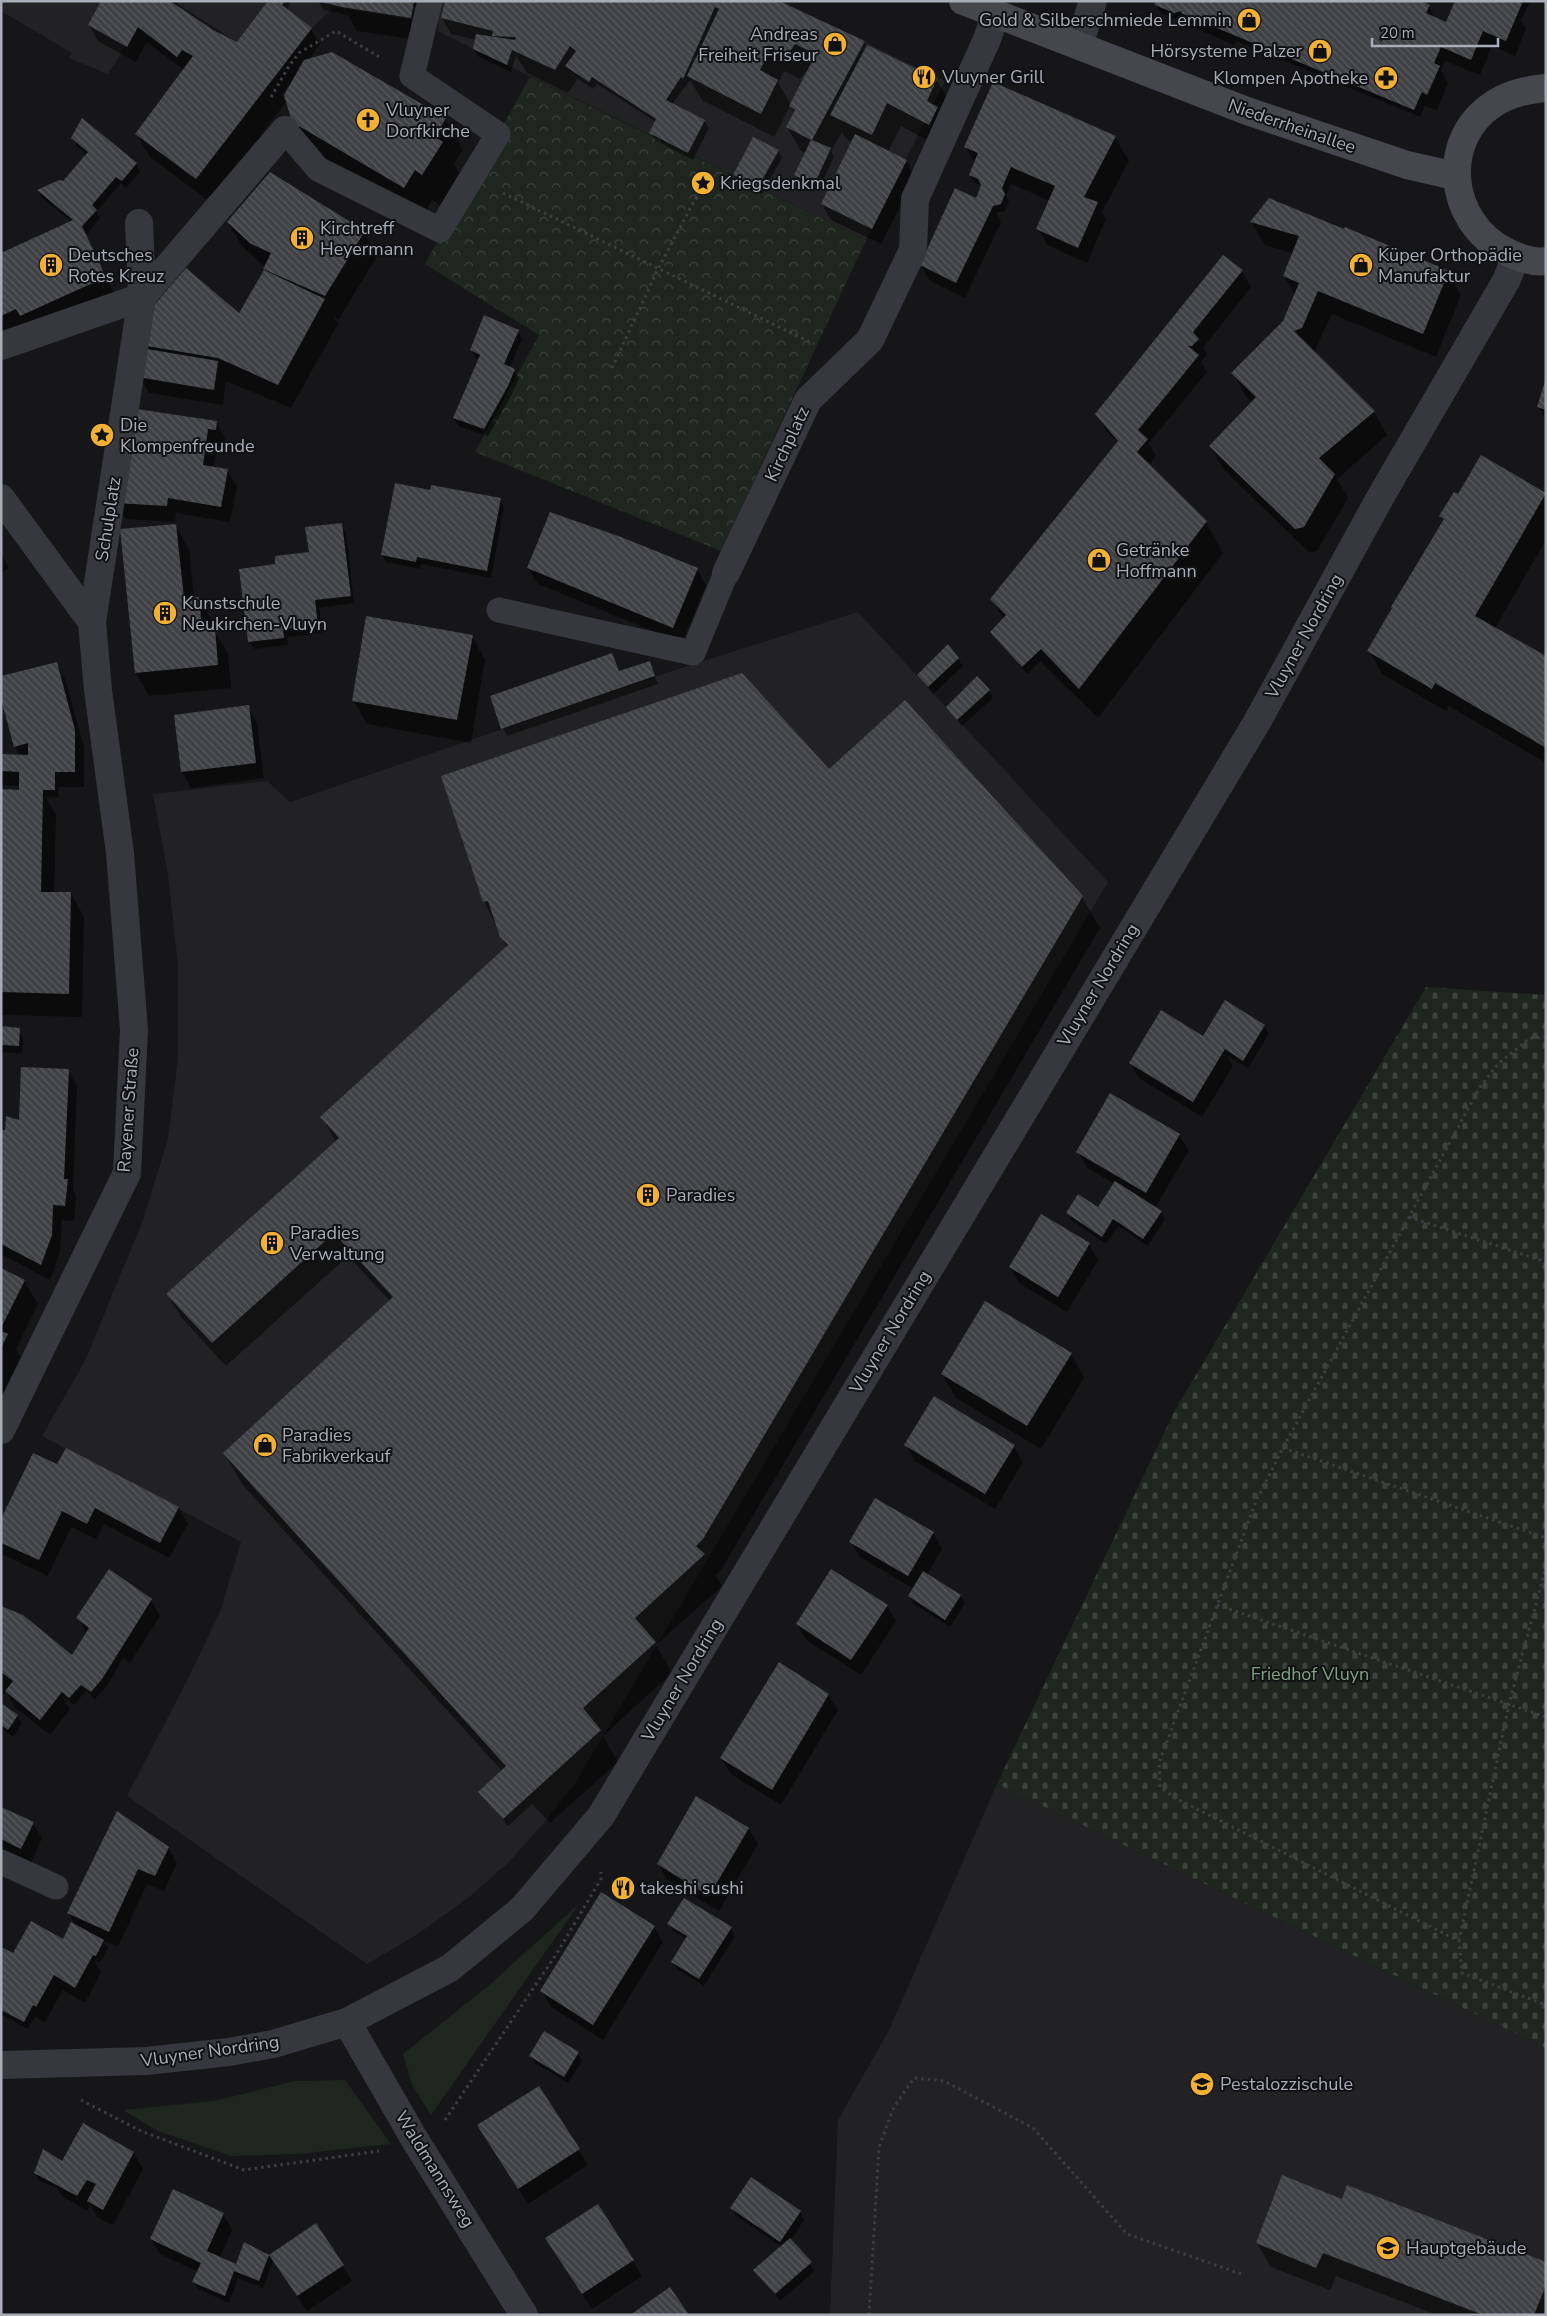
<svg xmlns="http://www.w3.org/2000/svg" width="1547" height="2316" font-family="'Nunito Sans',sans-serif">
<defs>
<pattern id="cemetery-stones" width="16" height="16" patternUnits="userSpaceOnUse" patternTransform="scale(1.25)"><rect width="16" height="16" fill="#1e261f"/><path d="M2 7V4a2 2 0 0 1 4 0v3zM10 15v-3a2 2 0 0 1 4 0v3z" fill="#3c433d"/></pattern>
<pattern id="park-crowns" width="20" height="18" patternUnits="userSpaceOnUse" patternTransform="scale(1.25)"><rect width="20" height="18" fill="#1e261f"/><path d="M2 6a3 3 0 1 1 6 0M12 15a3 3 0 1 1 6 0" fill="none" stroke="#3c433d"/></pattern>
<pattern id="building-back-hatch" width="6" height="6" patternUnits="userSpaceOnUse" patternTransform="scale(1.25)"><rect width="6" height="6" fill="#404145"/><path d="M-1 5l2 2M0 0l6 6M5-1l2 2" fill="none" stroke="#595a5e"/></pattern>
</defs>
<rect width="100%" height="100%" fill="#161618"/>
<path fill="#222225" d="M1 1H154L108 74 69 58 72 53 1 11Z
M173 1H780L945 81 866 240 437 31 439 24 334 7 313 27 274 78 237 42Z
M858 612 1108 882 576 1782 543 1824 508 1863 468 1898 418 1934 367 1964 127 1796 190 1675 221 1609 241 1542 42 1436 85 1361 143 1220 168 1139 178 1059V965L168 875 153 794 267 781 290 802 672 671Z
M997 1784 1546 2048V2315H830L838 2120 889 2030Z"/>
<path fill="#1e261f" d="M579 1904 431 2115 412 2085 403 2054 488 1986Z
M345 2080 391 2144 299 2154 231 2156 158 2131 123 2110 214 2101 295 2081Z"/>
<path fill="url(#cemetery-stones)" d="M1426 987 1546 995V2048L997 1784 1174 1412Z"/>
<path fill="url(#park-crowns)" d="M530 77 866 240 721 551 475 452 539 335 425 264Z"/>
<path fill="#0007" fill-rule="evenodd" d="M102 1H180L176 7 213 31 237 43 269 1H290L287 11 311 29 320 44 308 61 445 119 463 150 454 164 459 173 440 205 432 200 422 218 311 153 293 122 289 85 282 95 286 102 210 202 150 157 136 134 184 70 147 42 136 62 98 41 89 25Z
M432 1 424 41 357 31 348 15 323 10 319 2Z
M776 1 864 42 867 46 936 79 950 103 942 148 901 126 888 152 906 161 915 177 881 244 831 220 822 204 852 142 845 138 842 132 831 151 834 157 818 191 800 183 796 175 807 154 801 151 787 127 794 114 790 106 774 137 702 100 690 80 672 104 704 121 709 128 693 160 655 140 651 133 656 122 597 84 593 89 578 79 568 93 527 73 516 56 511 72 479 57 474 49 476 40 451 34 442 18ZM809 67H811L791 105 778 83 784 71 800 79Z
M1456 1H1530L1521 21 1526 29 1515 56 1492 46 1480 75 1445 61 1441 70 1448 83 1437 110 1425 106 1420 117 1236 41 1234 45 1161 13 1156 5 1429 6 1433 14 1432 17 1446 24Z
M1115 137 1129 161 1102 212 1106 219 1087 263 1047 245 1038 229 1050 201 1011 184 1006 196 1009 202 1005 211 996 213 1001 222 965 298 930 281 921 265 976 199 982 185 975 183 970 175 975 164 966 147Z
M72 138 136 164 140 172 126 188 121 183 96 212 100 218 86 235 114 293 1 336V255L72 222 42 198 38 191 64 182 87 155 77 146Z
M778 151 782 158 762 194 738 183 734 175Z
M1251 222 1448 272 1461 295 1436 357 1332 314 1314 352 1374 412 1387 435 1337 479 1348 498 1317 551 1309 552 1224 470 1210 446 1253 403 1246 397 1233 373 1284 321 1295 295 1284 276 1294 254 1265 245Z
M228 223 364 232 377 256 339 319 334 317 338 324 291 408 226 381 223 405 149 393 140 377 142 345 240 315 266 268 242 246Z
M1242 271 1251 287 1203 348 1207 355 1201 362 1207 372 1149 443 1156 456 1149 465 1206 522 1223 553 1098 718 1040 661 1027 674 996 639 992 632 1004 620 992 599 1118 443 1106 430 1097 414Z
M518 331 522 339 510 368 514 370 519 378 512 394 488 436 458 426 454 418 480 360 476 358 471 350Z
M1546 384V420L1538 407Z
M216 422 225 438 224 446 217 444 213 468 227 470 237 486 230 522 176 513 175 522 126 519 117 503Z
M431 491 500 499 504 507 491 578 421 564 420 569 386 562 382 555Z
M1545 494 1546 540 1495 628 1546 658V763L1449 706 1446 711 1382 674 1369 651 1444 522 1440 516 1459 495Z
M175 525 189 549 194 598H199L212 622 213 629 228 653 231 688 149 696 136 673Z
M341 525 346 532 354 603 319 608 322 633 287 637 288 645 254 649 249 641 277 565 310 553Z
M1 554 9 568 1 573Z
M528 568 697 569 706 585 682 643 538 584Z
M472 636 485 660 471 743 367 724 353 700Z
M948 646 963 666 933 694 918 675Z
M611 654 620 672 649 662 658 684 507 736 491 697Z
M56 663 65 679 84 747V787H59L58 798 46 797 56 815 54 893H71L84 917 82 1017 1 1015V791H22L20 786H1V755L20 756 15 747 1 695V674L2 677Z
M989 691 993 698 962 726 948 708Z
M248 707 257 723 264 778 191 788 182 772Z
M829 770 1082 897 1100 928 721 1570 715 1575 722 1586 656 1645 672 1673 603 1736 618 1762 550 1823 532 1804 508 1826 480 1792 502 1771 242 1484 225 1454 390 1301 348 1256 226 1366 181 1317 167 1294 336 1142 322 1117 507 948 484 901Z
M1226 1002 1264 1026 1269 1034 1248 1068 1226 1055 1233 1066 1202 1117 1139 1078 1130 1063 1205 1039Z
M1 1028 19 1029 23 1037 22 1054 1 1052Z
M68 1070 77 1086 73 1190 76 1196 74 1221 62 1220 60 1252 50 1280 1 1254V1131H6L20 1122Z
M1179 1135 1189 1150 1155 1208 1161 1212 1165 1219 1148 1246 1118 1226 1106 1244 1072 1221 1068 1213 1098 1209 1115 1184 1087 1168 1078 1152Z
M1089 1244 1098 1260 1067 1312 1019 1283 1010 1267Z
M1 1270 24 1281 38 1304 16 1349 21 1358 1 1398Z
M1071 1354 1084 1378 1041 1449 956 1398 942 1374Z
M906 1445 1014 1446 1023 1462 995 1509 915 1461Z
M58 1466 179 1508 188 1524 169 1558 104 1524 96 1539 71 1527 48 1576 2 1554 1 1521Z
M933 1533 942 1549 927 1575 960 1596 965 1603 950 1627 914 1604 909 1596 914 1589 860 1557 851 1542Z
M151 1600 160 1616 130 1663 123 1658 106 1687 95 1699 86 1691 74 1705 62 1696 70 1709 50 1735 15 1707 6 1691 4 1695 1 1694V1607L76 1660 87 1634 78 1618Z
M887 1606 896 1621 861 1675 806 1640 797 1624Z
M828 1694 838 1710 781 1805 731 1774 721 1758Z
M1 1705 17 1716 22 1723 13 1737 1 1728Z
M1 1808 33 1823 42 1838 31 1864 1 1851Z
M749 1829 758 1844 719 1911 667 1880 658 1864Z
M168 1847 177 1863 164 1891 147 1884 118 1947 103 1941 108 1948 100 1963 94 1960 101 1972 85 2003 63 1990 45 2022 35 2017 28 2029 1 2014V1948L14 1955 63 1940 76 1926 69 1913Z
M669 1924 731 1928 735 1936 704 1986 677 1969 672 1962 686 1939 673 1931Z
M654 1927 663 1942 603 2040 551 2007 542 1991Z
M578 2053 582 2061 568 2083 535 2063 531 2056Z
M539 2087 588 2165 528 2204 488 2141Z
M83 2125 134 2153 143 2169 113 2225 97 2217 90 2205 87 2211 62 2196 56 2187 39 2181 35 2173 62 2163Z
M1343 2201 1546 2263V2315H1437L1336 2276 1330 2290 1271 2267 1257 2243Z
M597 2205 642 2276 592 2309 556 2254Z
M732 2208 800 2212 804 2220 791 2240 815 2271 780 2301 755 2270 782 2247 736 2216Z
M223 2214 232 2230 220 2258 237 2266 245 2244 269 2256 315 2225 352 2281 307 2311 273 2261 263 2288 238 2278 229 2303 198 2289 193 2282 198 2272 160 2254 151 2239Z"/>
<path fill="url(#building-back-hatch)" d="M101 1H170L213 30 237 42 268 1H285L282 5 312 28 196 179 135 134 193 56 182 50 177 57 138 27 127 47 88 25Z
M317 1H414L411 18 342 7Z
M445 1H779L865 41 812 140 831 148 814 185 794 175 811 140 786 127 795 110 789 106 816 54 795 44 787 56 771 48 760 70 778 80 761 114 687 76 719 9 715 7 683 79 681 77 666 100 705 120 688 153 649 133 656 119 592 77 589 82 565 66 576 51 570 46 555 70 512 50 507 65 473 49 476 34 515 40 516 37 492 36 493 31 441 18Z
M1154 1H1421L1430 5 1426 13 1446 22 1455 1H1523L1506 41 1483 31 1471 60 1441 47 1434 63 1440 66 1427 95 1422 92 1414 110 1181 13 1182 11 1174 13 1155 5Z
M867 45 937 79 927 101 938 107 929 125 887 103 872 135 830 115Z
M332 52 446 118 435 137 443 142 422 175 415 170 404 188 292 122 284 95 304 60Z
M993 82 1116 136 1084 197 1098 202 1078 248 1036 229 1055 186 1011 167 1002 188 1005 194 1001 204 993 206 956 283 920 265 955 188 976 198 981 185 978 179 969 175 978 153 964 147Z
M82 118 137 163 122 181 116 177 92 205 97 210 82 226 106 277 20 316 16 309 1 316V253L73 220 37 190 59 180 63 181 88 152 71 138Z
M855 134 907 160 872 229 821 204Z
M753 137 779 150 758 187 733 175Z
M270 172 365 231 325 296 263 269 271 253 251 244 227 222Z
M1269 198 1344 229 1345 227 1449 271 1423 334 1318 291 1302 328 1294 331 1375 411 1319 458 1335 474 1304 527 1295 529 1209 446 1256 397 1231 373 1283 321 1299 283 1283 276 1299 236 1250 222Z
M1223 255 1243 270 1193 332 1199 339 1192 346H1188L1199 355 1138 430 1148 439 1137 452 1207 521 1079 689 1041 649 1022 667 990 632 1006 615 990 599 1118 441 1095 414Z
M186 268 239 313 264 270 325 299 278 385 218 358 141 345 148 312Z
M484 315 519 330 504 364 515 369 508 386 484 429 453 418 480 355 470 350Z
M141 348 218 361 214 390 138 377Z
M1545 381H1546V410L1537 407Z
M130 408 217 421 216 430 208 429 203 465 228 469 221 507 168 498 167 506 116 503Z
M1481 455 1546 493 1475 616 1546 656V748L1435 683 1432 689 1367 651 1392 608 1391 607 1444 519 1439 516 1454 492 1458 494Z
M395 483 430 490 431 485 501 498 487 571 417 557 416 562 381 555Z
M550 512 621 537 698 568 673 628 527 568Z
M342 523 351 596 315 600 318 625 283 629 284 638 248 642 239 569 275 564V556L309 552 305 527Z
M176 524 184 598 199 597 202 629 215 628 218 665 135 673 120 529Z
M366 616 473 635 457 720 352 701Z
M948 644 959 658 928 687 917 675Z
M612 653 619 671 650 661 655 676 501 729 490 696Z
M57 662 75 730V772H55V790H43L41 892H71L69 994 1 992V789L19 790V772L1 771V754L28 755V743L14 747 1 699V676Z
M742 673 829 769 905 700 1083 896 703 1539 696 1546 705 1554 635 1618 656 1642 583 1708 601 1730 503 1819 478 1792 506 1766 223 1453 393 1297 334 1233 212 1343 166 1294 339 1138 320 1117 508 945 500 937 488 901 483 902 441 776Z
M977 676 990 690 957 720 946 707Z
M249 705 256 763 181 772 174 715Z
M1225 1000 1265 1025 1243 1061 1225 1049 1193 1102 1129 1063 1161 1010 1203 1036Z
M1 1026 20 1028 19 1046 1 1045Z
M21 1067 69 1069 64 1179H68L65 1206 53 1205 52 1235 41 1265 1 1244V1130H5L6 1116 19 1120Z
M1110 1093 1180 1134 1146 1193 1076 1152Z
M1115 1181 1162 1211 1143 1239 1113 1219 1102 1237 1066 1213 1078 1194 1098 1207Z
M1041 1214 1090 1243 1058 1297 1009 1267Z
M1 1268 25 1280 1 1328Z
M985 1301 1072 1353 1027 1426 941 1374Z
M1 1331 8 1334 1 1348Z
M934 1396 1015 1445 985 1494 904 1445Z
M66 1448 179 1507 160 1543 95 1508 87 1524 62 1511 39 1560 1 1543V1519L33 1453 57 1464Z
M875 1498 934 1532 908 1576 849 1542Z
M109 1569 152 1599 102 1679 91 1692 81 1685 69 1698 62 1692 40 1720 5 1691 13 1681 1 1672V1606L23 1615 72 1655 89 1628 76 1618Z
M831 1569 888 1605 851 1660 796 1624Z
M923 1571 961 1595 945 1620 908 1596Z
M779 1662 829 1694 772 1790 720 1758Z
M1 1703 18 1715 8 1730 1 1725Z
M696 1796 749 1828 709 1896 657 1864Z
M1 1807 34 1822 21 1849 1 1839Z
M117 1811 169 1847 155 1876 138 1869 109 1932 67 1913Z
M601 1892 655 1926 593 2025 540 1991Z
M684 1898 732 1927 699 1979 671 1962 687 1936 667 1924Z
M31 1921 63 1939 71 1922 104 1940 96 1956 93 1955 75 1988 54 1975 36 2007 33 2005 24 2022 1 2010V1947L13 1953Z
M544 2031 579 2052 564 2077 529 2056Z
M539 2086 580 2149 518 2189 477 2125Z
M83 2123 134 2152 103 2210 87 2201 96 2184 87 2180 77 2196 34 2173 43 2149 62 2161Z
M1282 2175 1342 2199 1347 2185 1546 2262V2285L1534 2315H1483L1323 2253 1316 2268 1256 2243Z
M751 2177 801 2211 780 2242 730 2208Z
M173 2189 224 2213 207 2251 236 2264 244 2242 269 2255 259 2281 234 2271 225 2296 192 2282 201 2263 150 2239Z
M598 2204 634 2260 582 2294 545 2238Z
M316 2223 344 2265 297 2296 269 2255Z
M790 2238 812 2262 775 2294 753 2270Z
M670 2287 689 2315H630Z"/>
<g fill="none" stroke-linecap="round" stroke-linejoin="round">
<path stroke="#3d3f44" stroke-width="3" stroke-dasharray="2.5 4" stroke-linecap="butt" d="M271 97 289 66 299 53 336 31 381 58
M503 193 814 344
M612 368 658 269 700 190
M1546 1037 1530 1038 1498 1064 1480 1087 1283 1448 1256 1501 1159 1763 1160 1787 1175 1798 1459 1941 1462 1973 1546 2005
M1409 1217 1546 1262
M1283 1448 1546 1538
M1217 1605 1546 1717
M1459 1941 1509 1704 1546 1567
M81 2100 141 2131 244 2170 379 2151
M445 2120 557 1953 601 1879V1872
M869 2315 879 2147 894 2107 914 2078 944 2081 1033 2128 1127 2234 1244 2275"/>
<path stroke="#37383d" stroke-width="25" d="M285 130 318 169 440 230 498 134 412 76 430 1
M499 610 693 653 726 573
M1 1862 56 1887"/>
<path stroke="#37383d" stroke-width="28" d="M1079 45 1093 1
M1 346 142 297 285 130
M1 498 92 622
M726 573 808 400 870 340 913 250 915 199 988 37 995 14
M1 1430 127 1173 134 1030 120 853 98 690 92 622 142 297 139 223
M347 2022 415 2140 524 2315"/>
<path stroke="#37383d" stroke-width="28" d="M1 2065 146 2061 229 2052 273 2044 347 2022 450 1968 522 1909 601 1816 1257 722 1381 496 1506 281 1516 257"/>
<path stroke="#45474d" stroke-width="28" d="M963 1 1247 111 1407 165 1455 176
M1546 88C1527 90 1511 93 1495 103 1438 139 1448 222 1505 251 1517 257 1533 263 1546 261"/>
</g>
<defs>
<g id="shop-disc" transform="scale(1.25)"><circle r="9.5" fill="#f2b134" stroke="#111113"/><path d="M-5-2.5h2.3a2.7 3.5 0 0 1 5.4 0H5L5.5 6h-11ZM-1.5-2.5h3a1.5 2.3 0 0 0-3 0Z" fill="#111"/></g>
<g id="restaurant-disc" transform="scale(1.25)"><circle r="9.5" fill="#f2b134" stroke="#111113"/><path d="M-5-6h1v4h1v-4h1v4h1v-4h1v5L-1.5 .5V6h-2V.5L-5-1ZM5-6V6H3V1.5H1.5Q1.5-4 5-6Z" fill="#111"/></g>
<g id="pharmacy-disc" transform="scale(1.25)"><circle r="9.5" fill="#f2b134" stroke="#111113"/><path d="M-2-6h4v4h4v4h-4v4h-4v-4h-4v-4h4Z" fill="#111"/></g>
<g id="church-disc" transform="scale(1.25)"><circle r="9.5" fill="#f2b134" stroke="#111113"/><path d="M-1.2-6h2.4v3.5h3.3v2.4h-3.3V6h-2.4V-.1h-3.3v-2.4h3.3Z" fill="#111"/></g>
<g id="sight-disc" transform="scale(1.25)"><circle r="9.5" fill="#f2b134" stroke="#111113"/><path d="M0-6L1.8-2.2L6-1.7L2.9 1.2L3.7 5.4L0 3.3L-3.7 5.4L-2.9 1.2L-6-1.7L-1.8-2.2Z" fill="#111"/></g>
<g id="building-disc" transform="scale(1.25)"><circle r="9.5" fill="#f2b134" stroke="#111113"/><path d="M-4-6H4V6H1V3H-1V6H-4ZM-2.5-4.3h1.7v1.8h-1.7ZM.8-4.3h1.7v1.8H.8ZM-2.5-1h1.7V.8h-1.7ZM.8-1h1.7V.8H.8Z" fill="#111"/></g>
<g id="school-disc" transform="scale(1.25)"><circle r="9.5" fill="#f2b134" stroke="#111113"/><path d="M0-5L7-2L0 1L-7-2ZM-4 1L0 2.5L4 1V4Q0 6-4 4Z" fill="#111"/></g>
</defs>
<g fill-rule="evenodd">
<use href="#shop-disc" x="1249" y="20"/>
<use href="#shop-disc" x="835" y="44"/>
<use href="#shop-disc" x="1320" y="51"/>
<use href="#restaurant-disc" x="924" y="77"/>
<use href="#pharmacy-disc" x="1386" y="78"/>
<use href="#church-disc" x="368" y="120"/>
<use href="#sight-disc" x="703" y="183"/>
<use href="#building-disc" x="302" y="238"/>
<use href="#building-disc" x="51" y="265"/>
<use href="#shop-disc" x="1361" y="265"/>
<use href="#sight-disc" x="102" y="435"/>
<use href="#shop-disc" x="1099" y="560"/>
<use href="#building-disc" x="165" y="613"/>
<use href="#building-disc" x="648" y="1195"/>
<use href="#building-disc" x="272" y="1243"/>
<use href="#shop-disc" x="265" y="1445"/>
<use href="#restaurant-disc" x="623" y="1888"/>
<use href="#school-disc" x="1202" y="2084"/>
<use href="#school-disc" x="1388" y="2248"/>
</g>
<g text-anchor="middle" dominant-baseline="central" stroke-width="4" stroke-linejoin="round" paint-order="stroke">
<g font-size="18" fill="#a8adb8" stroke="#111113" text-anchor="start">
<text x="1232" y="20" text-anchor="end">Gold &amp; Silberschmiede Lemmin</text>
<text x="818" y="34" text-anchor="end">Andreas<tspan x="818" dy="21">Freiheit Friseur</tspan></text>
<text x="1302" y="51" text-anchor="end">Hörsysteme Palzer</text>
<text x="942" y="77">Vluyner Grill</text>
<text x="1368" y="78" text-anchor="end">Klompen Apotheke</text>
<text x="386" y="110">Vluyner<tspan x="386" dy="21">Dorfkirche</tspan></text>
<text x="720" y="183">Kriegsdenkmal</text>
<text x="320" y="228">Kirchtreff<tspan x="320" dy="21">Heyermann</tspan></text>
<text x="68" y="255">Deutsches<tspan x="68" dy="21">Rotes Kreuz</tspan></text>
<text x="1378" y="255">Küper Orthopädie<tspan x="1378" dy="21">Manufaktur</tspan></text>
<text x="120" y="425">Die<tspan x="120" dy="21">Klompenfreunde</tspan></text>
<text x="1116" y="550">Getränke<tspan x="1116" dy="21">Hoffmann</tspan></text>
<text x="182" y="603">Kunstschule<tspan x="182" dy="21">Neukirchen-Vluyn</tspan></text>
<text x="666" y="1195">Paradies</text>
<text x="290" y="1233">Paradies<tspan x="290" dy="21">Verwaltung</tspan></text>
<text x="282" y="1435">Paradies<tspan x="282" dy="21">Fabrikverkauf</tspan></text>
<text x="640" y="1888">takeshi sushi</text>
<text x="1220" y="2084">Pestalozzischule</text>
<text x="1406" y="2248">Hauptgebäude</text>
</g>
<g font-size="18" fill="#a8adb8" stroke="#111113">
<text transform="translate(1292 126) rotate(19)">Niederrheinallee</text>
<text transform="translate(787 444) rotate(-65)">Kirchplatz</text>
<text transform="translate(108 519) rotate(-81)">Schulplatz</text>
<text transform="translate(1304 636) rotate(-61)">Vluyner Nordring</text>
<text transform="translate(1098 985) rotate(-59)">Vluyner Nordring</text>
<text transform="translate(128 1110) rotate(-86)">Rayener Straße</text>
<text transform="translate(890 1332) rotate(-59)">Vluyner Nordring</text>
<text transform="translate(682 1680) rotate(-59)">Vluyner Nordring</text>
<text transform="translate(210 2051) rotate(-8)">Vluyner Nordring</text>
<text transform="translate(435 2169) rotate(58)">Waldmannsweg</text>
</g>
<g font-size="18" fill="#7fa381" stroke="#111113">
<text x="1310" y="1674">Friedhof Vluyn</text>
</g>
</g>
<rect width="1547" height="2316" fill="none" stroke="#a8adb8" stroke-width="5"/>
<path d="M1372 38v8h126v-8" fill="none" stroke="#a8adb8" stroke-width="2.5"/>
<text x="1380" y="38" font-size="15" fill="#a8adb8" stroke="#111113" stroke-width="4" paint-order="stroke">20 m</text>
</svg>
